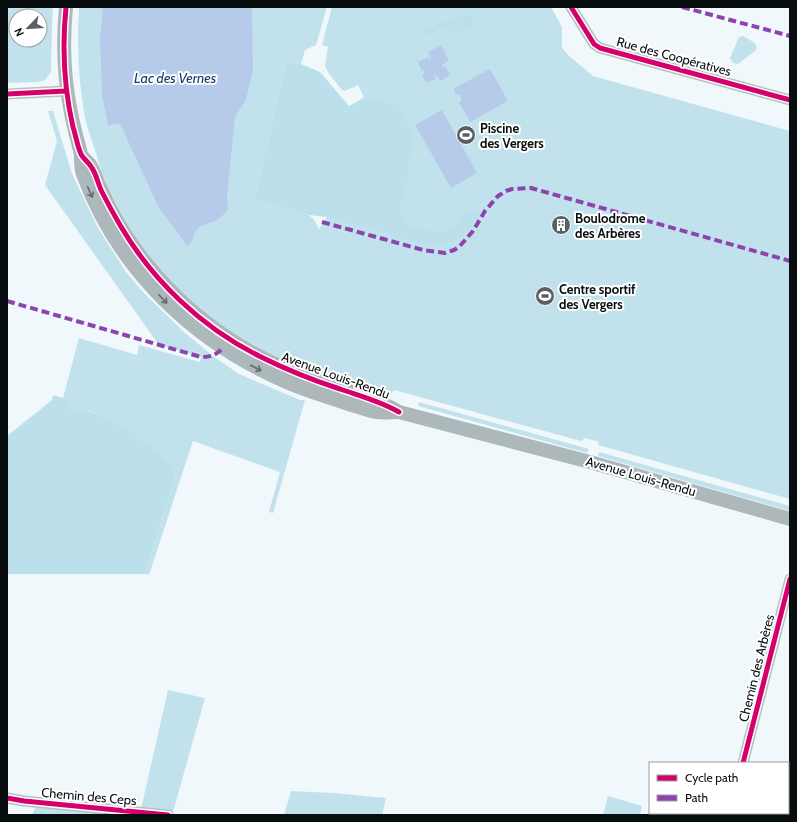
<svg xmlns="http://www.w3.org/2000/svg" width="797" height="822" font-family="Cabin,sans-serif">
<rect width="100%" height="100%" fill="#f0f8fb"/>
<path fill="#c1e2ed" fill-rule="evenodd" d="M7 7H53L52 23 51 72 45 80 38 82 7 83ZM16 16H40V40H16Z
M79 7H327L316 45 305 50 301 64 286 62 254 200 309 215 314 220 319 229 327 217 367 103 358 85 345 91 342 90 329 74 325 66 328 47 322 45 332 7H551L562 27V48L568 55 593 76 790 131V499L598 445 599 442 585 438 581 441 394 390 389 397C346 384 302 372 262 351 195 316 140 258 109 189 105 182 102 175 100 167 98 161 97 155 95 150 90 136 85 121 83 106 78 73 77 40 79 7Z
M743 36 755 43 757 48 755 51 738 64 733 63 730 58 739 37Z
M48 111H53L72 174 98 228 126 272 143 292 185 333 213 356 239 374 300 400H305L273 513 269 512 280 472 193 441 149 575 145 574 175 477 164 459 129 432 93 412 69 409 63 398 79 338 137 355 139 345 200 362 201 357 159 345 45 185 57 141Z
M419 402 589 449 587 453 418 406Z
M599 452 790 506V511L598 456Z
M168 690 205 698 173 812 141 809Z
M291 791 333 793 386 798 382 815H284Z
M608 796 642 806 640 815H603Z
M36 806 130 815H32Z"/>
<path fill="#bbe0ec" d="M469 13C472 16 473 19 473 24 464 32 452 34 442 27L425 36 423 32 449 19 457 18Z
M286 62 301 64 320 72 349 106 365 97 368 104 376 99 397 105 412 135 408 178 403 194 400 214 409 227C437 231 450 240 466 210L478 214C466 237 454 247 427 245L327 217 309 215 254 200Z
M53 395 63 398 70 409C77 410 87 410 94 413 112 420 152 444 164 459 169 464 172 471 175 477L145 574H7V436L52 400Z"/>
<path fill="#b6cbea" d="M103 7H252L253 69 246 100 235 117 227 197 228 210C224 214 220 218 215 221 203 226 195 225 193 241L187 246 159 208 120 124 108 125 102 94 100 38Z
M441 45 449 61 442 65 443 67 445 66 450 75 440 81 436 75 434 76 436 79 427 83 422 75 425 72 424 70 422 71 418 62 428 57 430 59H431L428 52Z
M490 69 508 101 470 122 459 102 462 100 459 94 456 95 453 89Z
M442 110 477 173 451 188 415 125Z"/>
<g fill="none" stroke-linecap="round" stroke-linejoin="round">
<path stroke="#b6c0c1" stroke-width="11" d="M571 7 594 44 600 48 790 100
M7 94 66 91
M743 763 790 579
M7 798 24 801 168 815
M729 815V813"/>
<path stroke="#acb8ba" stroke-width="14" d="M66 7C61 58 66 101 80 150 82 158 80 167 83 174 119 272 196 344 291 384 311 392 331 398 351 405 360 407 369 411 377 412 384 413 391 412 398 412
M81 155C84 159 88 162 91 166 94 171 96 178 98 183 102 191 106 200 110 208 126 238 147 267 171 291 210 331 258 360 311 379 340 390 372 396 399 412L590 462 790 519"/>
<path stroke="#8e44ad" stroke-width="4" stroke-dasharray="8 4" stroke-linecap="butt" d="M682 7 790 36
M322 222 423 250 445 253 454 250 459 247 473 231 485 211 498 196 506 191 512 189 531 188 790 261
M7 301 201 357C211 357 216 355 223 348"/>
<g stroke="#fff" stroke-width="8">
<path id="cycleway" d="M66 7C62 47 64 88 73 127 76 136 77 145 81 154 83 159 89 162 92 168 96 174 98 183 101 190 107 202 113 213 120 225 152 280 201 327 259 356 285 369 312 380 340 389 360 396 380 401 399 412
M571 7 594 44 600 48 790 100
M7 94 66 91
M743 763 790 579
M7 798 24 801 168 815"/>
</g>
<use href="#cycleway" stroke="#d6006c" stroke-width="5"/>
</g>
<defs><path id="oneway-shaft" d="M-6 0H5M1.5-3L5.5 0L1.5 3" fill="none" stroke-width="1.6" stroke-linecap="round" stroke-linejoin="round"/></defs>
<g stroke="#626c6d">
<use href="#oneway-shaft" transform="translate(90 192) rotate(66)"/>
<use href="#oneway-shaft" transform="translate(163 299) rotate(46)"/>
<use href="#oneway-shaft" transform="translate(256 368) rotate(27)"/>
</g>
<defs>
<g id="stadium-disc" transform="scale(1)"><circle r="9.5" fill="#596062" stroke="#fff"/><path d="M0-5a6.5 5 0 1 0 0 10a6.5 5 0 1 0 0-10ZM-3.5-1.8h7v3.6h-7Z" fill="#fff"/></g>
<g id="building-disc" transform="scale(1)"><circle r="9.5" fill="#596062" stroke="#fff"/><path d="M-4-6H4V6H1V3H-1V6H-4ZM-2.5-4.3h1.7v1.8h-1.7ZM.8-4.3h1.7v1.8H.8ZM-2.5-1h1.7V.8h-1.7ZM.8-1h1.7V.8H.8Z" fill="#fff"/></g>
</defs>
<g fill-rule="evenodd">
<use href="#stadium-disc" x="466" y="135"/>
<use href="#building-disc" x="561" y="225"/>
<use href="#stadium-disc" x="545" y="296"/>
</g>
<g text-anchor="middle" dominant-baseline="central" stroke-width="4" stroke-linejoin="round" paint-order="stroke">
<g font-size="13" fill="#080e0f" stroke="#fff">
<text transform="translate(674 56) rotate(15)">Rue des Coopératives</text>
<text transform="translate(336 375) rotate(20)">Avenue Louis-Rendu</text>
<text transform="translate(641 476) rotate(16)">Avenue Louis-Rendu</text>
<text transform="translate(756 668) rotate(-76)">Chemin des Arbères</text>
<text transform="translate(89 796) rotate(5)">Chemin des Ceps</text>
</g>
<g font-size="13" font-weight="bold" fill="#080e0f" stroke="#fff" text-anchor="start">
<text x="480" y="128">Piscine<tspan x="480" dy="15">des Vergers</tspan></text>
<text x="575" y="218">Boulodrome<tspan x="575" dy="15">des Arbères</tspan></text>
<text x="559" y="289">Centre sportif<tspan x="559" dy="15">des Vergers</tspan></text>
</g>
<g font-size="14" font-style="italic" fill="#18396c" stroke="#fff">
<text x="175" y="78">Lac des Vernes</text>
</g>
</g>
<rect width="797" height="822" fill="none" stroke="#080e0f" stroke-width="16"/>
<rect x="649" y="762" width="140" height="52" fill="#ffffff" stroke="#9c9f9f"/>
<rect x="657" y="775" width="20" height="6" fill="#d6006c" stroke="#9c9f9f"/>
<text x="685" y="782" font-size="12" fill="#080e0f">Cycle path</text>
<rect x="657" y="795" width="20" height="6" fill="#8e44ad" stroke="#9c9f9f"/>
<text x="685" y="802" font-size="12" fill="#080e0f">Path</text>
<g transform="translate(28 28) rotate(245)"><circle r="19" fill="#ffffff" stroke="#9c9f9f"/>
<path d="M0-3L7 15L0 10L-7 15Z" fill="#596062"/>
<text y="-6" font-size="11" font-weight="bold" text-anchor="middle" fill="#080e0f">N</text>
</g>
</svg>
